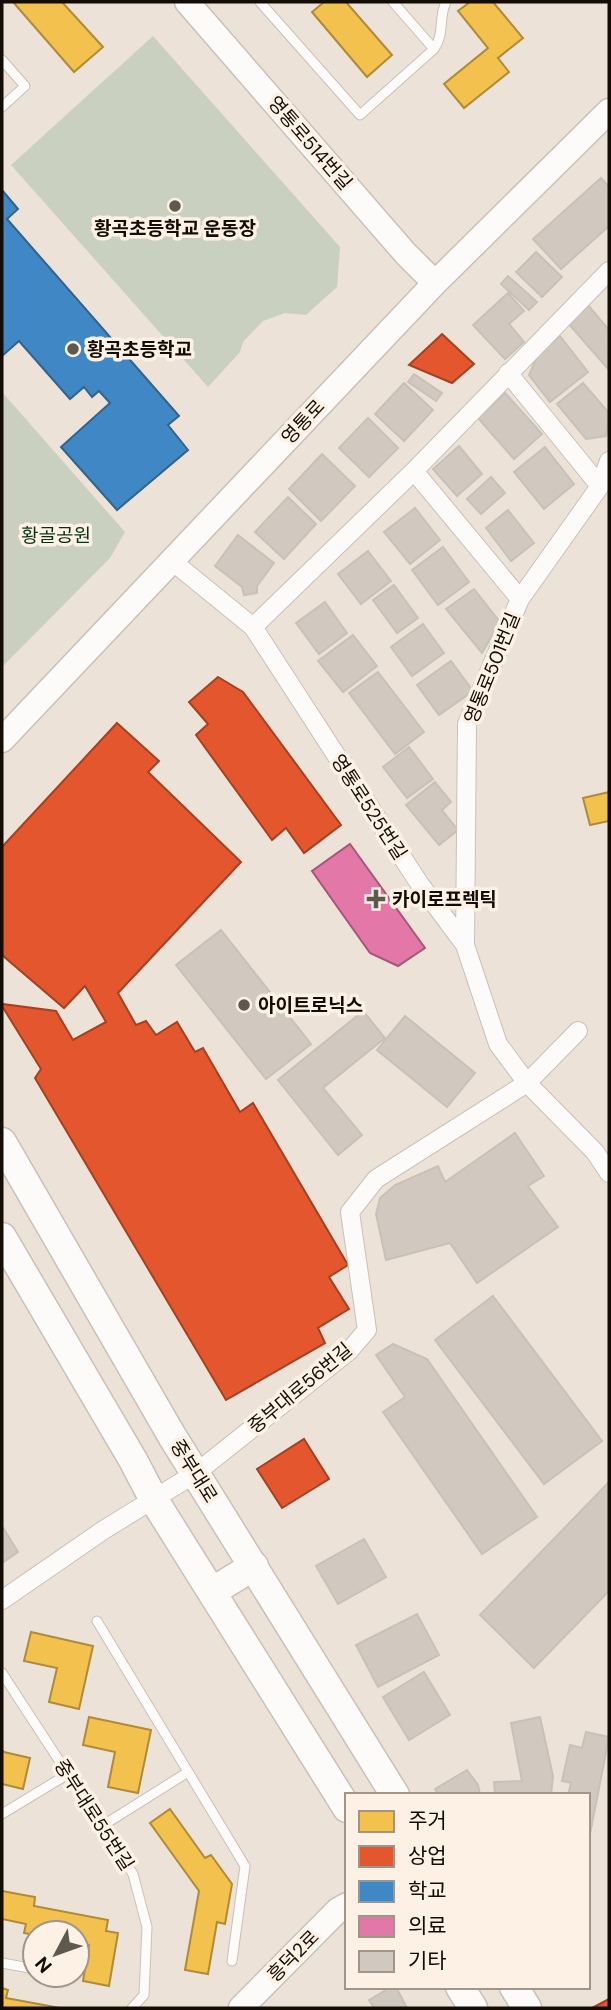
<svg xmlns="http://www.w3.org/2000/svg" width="611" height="2010" font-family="'DM Sans','Noto Sans KR',sans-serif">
<rect width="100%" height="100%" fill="#ede2d7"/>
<path fill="#c9d0c0" d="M153 36 340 247 337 287 306 315 285 313 263 321 243 342 240 352 208 387 11 165Z
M2 392 125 532 110 558 2 667Z"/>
<path fill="#f2c14e" stroke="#af8b38" stroke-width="2" d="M13 2H62L103 47 74 72Z
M324 2H346L392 55 367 77 312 12Z
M470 2H493L523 38 498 58 509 72 464 108 444 84 488 48 458 11Z
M609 792V821L590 825 583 798Z
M31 1632 93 1646 79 1709 49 1702 57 1668 24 1661Z
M89 1717 151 1730 138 1793 108 1787 115 1752 83 1745Z
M2 1750 4 1752 30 1758 23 1789 2 1784Z
M170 1809 205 1858 211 1855 232 1884 225 1924 217 1922 208 1974 185 1970 199 1891 150 1823Z
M2 1891 35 1897 34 1906 108 1920 106 1931 118 1933 109 1986 83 1981 89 1945 77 1943V1933H35V1935L24 1933 26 1924 2 1919Z
M2 1988 8 1990 6 1998 60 2008H2Z"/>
<path fill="#e4572e" stroke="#a54122" stroke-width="2" d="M442 334 474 364 452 383 409 365Z
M218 677 243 692 341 825 304 853 286 828 272 840 196 735 208 724 189 702Z
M117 723 159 761 148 772 241 862 118 993 136 1025 146 1021 156 1035 177 1022 195 1052 203 1048 240 1112 253 1103 348 1265 329 1277 349 1309 318 1328 325 1343 226 1400 35 1078 41 1069 2 1006V1004L56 1011 73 1040 106 1022 85 986 64 1008 2 955V847Z
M304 1439 329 1479 282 1508 257 1469Z
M609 1999V2008H592Z"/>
<path fill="#3f88c5" stroke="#32638c" stroke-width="2" d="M2 190 18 209 7 219 179 416 168 425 188 450 117 510 61 447 110 403 99 391 92 397 84 387 70 399 19 341 2 356Z"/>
<path fill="#e377a8" stroke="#a55777" stroke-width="2" d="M350 844 425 948 398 966 370 953 312 871Z"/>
<path fill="#d1c9c0" stroke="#c9c1b8" stroke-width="2" d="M601 178 609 187V226L561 269 533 239Z
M536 252 562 277 542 297 516 272Z
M508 276 537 302 529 310 501 284Z
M508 293 524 311 509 324 524 342 505 359 473 325Z
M588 305 609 330 608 369 568 323Z
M560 336 588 372 550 402 529 375 538 354Z
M414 374 442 393 436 401 408 382Z
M404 383 433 410 404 441 375 414Z
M583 383 609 413 606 436 586 439 557 404Z
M505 393 542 434 514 459 478 418Z
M368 418 398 448 369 477 339 448Z
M459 446 482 474 457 496 433 469Z
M545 447 574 484 544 509 514 472Z
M322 454 355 486 321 521 289 489Z
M491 477 505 493 481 514 467 499Z
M288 497 316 524 284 559 255 532Z
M415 508 440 540 410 564 384 532Z
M508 510 534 543 511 561 486 528Z
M238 535 274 563 257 586V593L244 595 242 587 215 566Z
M443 547 469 582 438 605 412 570Z
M368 551 391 581 361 604 338 574Z
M394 585 418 618 397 633 373 600Z
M474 589 500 622 482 653 446 609Z
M325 602 347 633 319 654 296 623Z
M423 624 444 653 412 676 391 647Z
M353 635 377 666 343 692 318 661Z
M451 661 473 691 439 715 417 685Z
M378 672 424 732 395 754 349 693Z
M409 747 433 779 407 798 383 767Z
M435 782 451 802 442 810 458 830 439 845 406 805Z
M221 930 311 1044 266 1079 176 965Z
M363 1011 385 1038 323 1088 362 1135 338 1155 278 1080Z
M405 1016 475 1073 447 1107 377 1050Z
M515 1133 544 1176 528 1186 558 1227 477 1283 450 1243 386 1260 376 1214 380 1198 395 1185 438 1166 445 1182Z
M493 1296 602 1441 544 1484 435 1340Z
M393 1344 427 1359 537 1517 482 1554 383 1412 405 1397 376 1355Z
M609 1482V1591L534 1668 480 1615Z
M2 1526 18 1552 2 1563Z
M364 1539 386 1577 338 1604 316 1566Z
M417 1614 439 1655 378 1687 356 1645Z
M424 1672 450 1715 409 1740 383 1697Z
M540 1717 553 1776 551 1795H495L494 1782 522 1781 511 1723Z
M586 1732 609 1737 589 1839 588 1795H568L571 1783 562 1781 570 1745 582 1748Z
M467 1770 478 1785 480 1795H439L435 1789Z
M391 1987H396L407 2008H374L369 2000Z"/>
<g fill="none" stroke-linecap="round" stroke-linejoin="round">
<g stroke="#c9c0b8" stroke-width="11">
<path id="lane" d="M260 2 360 115 434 49C445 34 438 18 446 2
M393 2 434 49
M2 60 25 86 2 107
M97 1621 245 1866 232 1961
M2 1673 133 1874 147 1927 144 1995 132 2008
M2 1814 68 1774
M102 1826 188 1772
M2 1963 35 1969"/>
</g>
<g stroke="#c9c0b8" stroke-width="20">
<path id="street" d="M508 373 600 486
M414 471 520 599
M172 561 253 627 419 883 465 945 498 1044 527 1083 595 1152 609 1173
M253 627 414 471 609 271
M465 945 467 724 520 599 600 486 609 461
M2 1600 102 1531 196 1473 349 1351 367 1330 350 1212 376 1179 527 1083 578 1031"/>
</g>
<g stroke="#c9c0b8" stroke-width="27">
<path id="secondary" d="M187 2 406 254 435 283
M2 740 435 283 609 111
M241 2008 338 1910 347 1905"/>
</g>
<g stroke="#c9c0b8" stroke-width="31">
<path id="primary" d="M2 1142 172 1436 395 1795
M2 1237 133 1460 154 1500 347 1808
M213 1591 254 1566
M460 1987 473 2008
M514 1987 527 2008"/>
</g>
<use href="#lane" stroke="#fcfbf9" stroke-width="9"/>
<use href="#street" stroke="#fcfbf9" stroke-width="18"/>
<use href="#secondary" stroke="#fcfbf9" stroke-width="24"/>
<use href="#primary" stroke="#fcfbf9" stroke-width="28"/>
</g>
<g fill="#5f584f" stroke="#fdf0e4" stroke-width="2.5">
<circle cx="175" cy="206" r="7"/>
<circle cx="73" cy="349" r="7"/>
<path d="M372.5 888.5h7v7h7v7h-7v7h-7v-7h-7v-7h7z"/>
<circle cx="244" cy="1005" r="7"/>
</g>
<g text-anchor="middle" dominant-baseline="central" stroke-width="7" stroke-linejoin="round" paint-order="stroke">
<g font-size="19" fill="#130d06" stroke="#fdf0e4">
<text transform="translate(310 143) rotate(49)">영통로514번길</text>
<text transform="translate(303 422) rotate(-47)">영통로</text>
<text transform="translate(492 668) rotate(-68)">영통로501번길</text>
<text transform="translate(369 807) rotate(57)">영통로525번길</text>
<text transform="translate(300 1388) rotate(-40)">중부대로56번길</text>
<text transform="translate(194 1471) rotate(58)">중부대로</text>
<text transform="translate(94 1815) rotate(57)">중부대로55번길</text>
<text transform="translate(293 1956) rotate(-45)">흥덕2로</text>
</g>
<g font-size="19" font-weight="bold" fill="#130d06" stroke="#fdf0e4" text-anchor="start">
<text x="175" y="228" text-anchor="middle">황곡초등학교 운동장</text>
<text x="87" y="349">황곡초등학교</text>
<text x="392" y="899">카이로프렉틱</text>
<text x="258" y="1005">아이트로닉스</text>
</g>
<g font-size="19" fill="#073415" stroke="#fdf0e4">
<text x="56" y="535">황골공원</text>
</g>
</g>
<rect width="611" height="2010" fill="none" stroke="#130d06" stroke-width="7"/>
<rect x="345" y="1793" width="245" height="196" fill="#fdf0e4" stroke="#9f958b" stroke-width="2"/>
<rect x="359" y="1811" width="35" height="21" fill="#f2c14e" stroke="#9f958b" stroke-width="2"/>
<text x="408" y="1828" font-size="21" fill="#130d06">주거</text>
<rect x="359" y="1846" width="35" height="21" fill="#e4572e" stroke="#9f958b" stroke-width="2"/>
<text x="408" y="1863" font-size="21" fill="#130d06">상업</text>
<rect x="359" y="1881" width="35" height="21" fill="#3f88c5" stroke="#9f958b" stroke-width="2"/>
<text x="408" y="1898" font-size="21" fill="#130d06">학교</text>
<rect x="359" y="1916" width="35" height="21" fill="#e377a8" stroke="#9f958b" stroke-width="2"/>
<text x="408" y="1933" font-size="21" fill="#130d06">의료</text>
<rect x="359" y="1951" width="35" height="21" fill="#d1c9c0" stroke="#9f958b" stroke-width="2"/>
<text x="408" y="1968" font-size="21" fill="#130d06">기타</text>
<g transform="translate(56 1954) rotate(229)"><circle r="33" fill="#fdf0e4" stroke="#9f958b" stroke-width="2"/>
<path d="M0-5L12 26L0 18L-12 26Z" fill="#5f584f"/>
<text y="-10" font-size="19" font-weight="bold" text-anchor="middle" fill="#130d06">N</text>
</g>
</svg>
